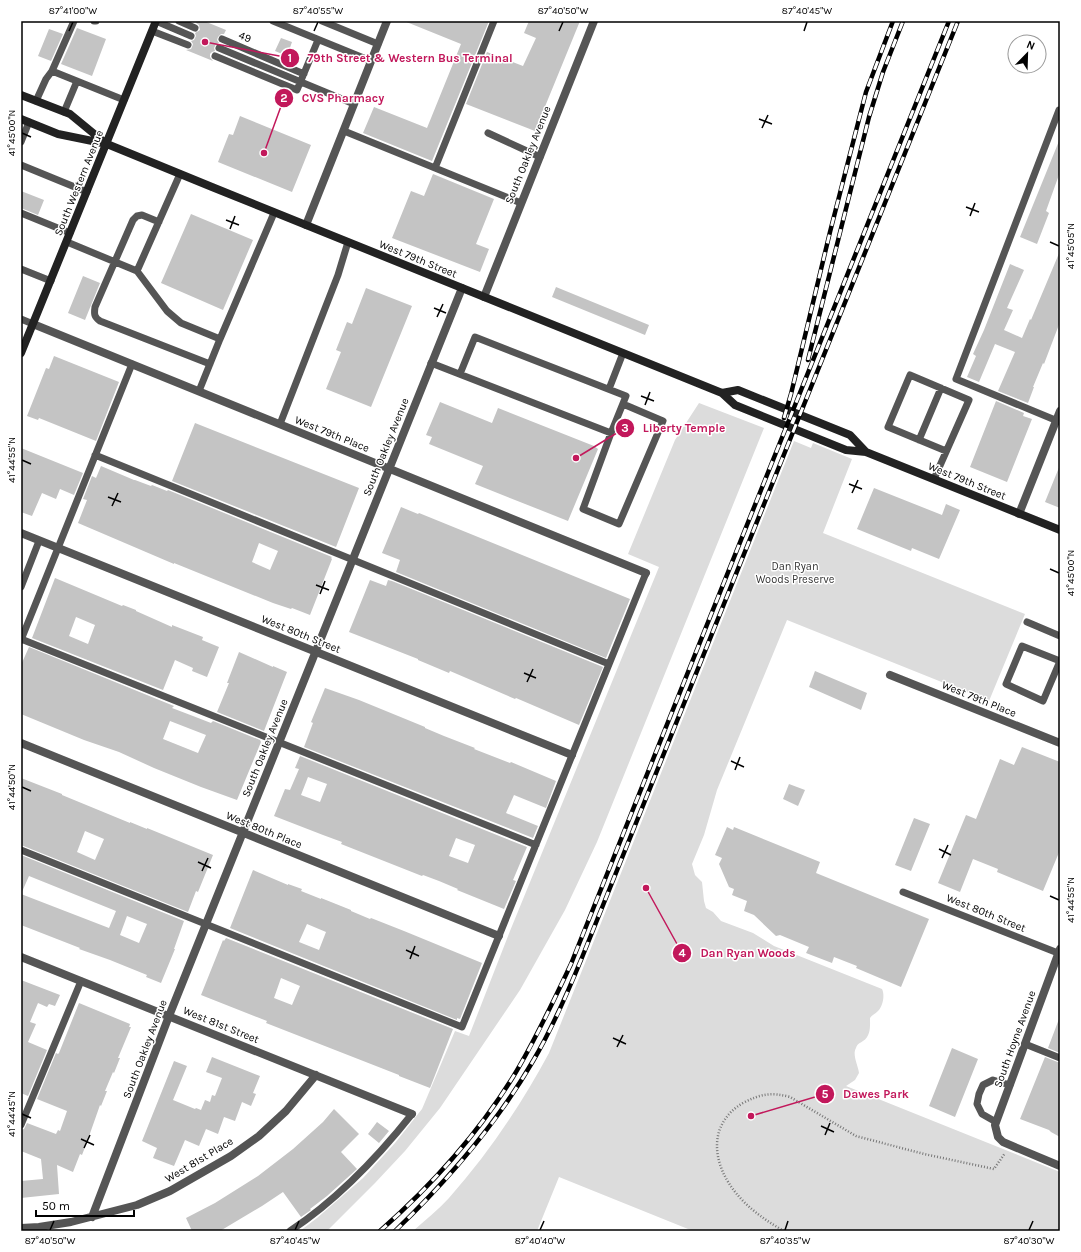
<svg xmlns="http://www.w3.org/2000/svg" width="1081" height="1252" font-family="Karla,sans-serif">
<rect width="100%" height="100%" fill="#fff"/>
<path fill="#dcdcdc" d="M699 403 764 428 597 842 565 910 520 990 440 1108 405 1151 375 1183 327 1231H300L317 1218 363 1178 395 1143 422 1109 455 1031 469 1036 510 931 659 567 628 554 675 440Z
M794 441 811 448 813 443 852 459 823 533 1025 614 989 701 787 620 717 790 704 835 692 864 695 875 702 882 704 901 706 908 713 912 721 921 753 933 774 946 882 989C885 995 883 1006 878 1011 875 1014 872 1015 870 1018 870 1026 871 1036 863 1041 860 1043 857 1044 856 1048 852 1055 858 1065 859 1073L855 1080 846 1086 1060 1172V1231H693L559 1177 537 1231H413C425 1220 438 1210 449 1198 488 1154 521 1105 549 1053Z"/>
<path fill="#c4c4c4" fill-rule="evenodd" d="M197 21H204L226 30 224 34H221L218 37 217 40 219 43 216 44 214 48 215 51 212 52 210 54V57L213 61 186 50 191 49 192 47 193 44 191 41 194 40 196 36 195 33 200 30 199 25 196 23Z
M404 21H489L432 161 363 133 374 107 427 128 461 44Z
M529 21H580L535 131 466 104 487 52 523 66 536 38 524 33Z
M77 28 106 39 92 76 61 64Z
M49 29 63 34 51 61 38 56Z
M281 38 292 42 287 56 275 51Z
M240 116 311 145 292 192 218 162 229 134 233 135Z
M1059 141 1060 172 1046 211 1049 213 1037 244 1020 237Z
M433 174 494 199 476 244 489 249 480 272 392 238 411 191 424 196Z
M21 191 44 200 38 215 21 208Z
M191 214 253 240 223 310 161 283Z
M1060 251V322L1044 364 1043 363 1033 387H1034L1028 403 998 391 1015 352 995 344 979 382 967 377 976 356 973 354 984 330 1010 264 1024 270 1007 308 1013 310 1004 330 1022 338 1030 319 1031 320Z
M83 276 100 283 85 320 68 313Z
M556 287 649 325 645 335 552 297Z
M366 288 412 306 371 407 326 389 341 352 336 350 347 322 352 324Z
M54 356 119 382 96 441 39 418 38 420 27 416 46 368 49 369Z
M996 401 1024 413 1023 416 1032 419 1007 482 970 467Z
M440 402 492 423 498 408 594 446 598 449 568 521 475 484 483 466 429 444 432 437 426 435Z
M195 423 359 488 336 547 172 481Z
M21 448 83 473 74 495 60 489 56 499 42 493 32 516 21 512Z
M1060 465V508L1045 502Z
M101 466 134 480H135L151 486 152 485 167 491 168 490 332 557 331 558 332 559 310 615 292 608 291 609 273 603 174 563V564L78 523 87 500 83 499 92 476 96 478ZM259 543 278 551 270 570 252 562Z
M874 488 942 515 946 504 960 510 939 559 912 548 911 551 857 529Z
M401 507 418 514 419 513 630 599 606 658 396 572 400 560 382 553Z
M55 578 122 606 123 605 136 610V611L172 627V625L203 637 202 640 219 647 207 677 192 671 193 668 175 660 163 690 32 638ZM76 617 95 625 88 644 69 636Z
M370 580 386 586 388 580 392 581 603 667 579 725 516 698 515 699 450 671 449 673 418 660V659L349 632Z
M29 647 174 706 172 708 193 716 211 723 213 721 260 740 261 742 237 800 201 787 154 768 119 752 84 740 21 714V665ZM170 721 206 735 198 753 163 739Z
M239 652 273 667V666L287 672 264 731 217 712 229 683H227Z
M815 671 867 693 861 710 809 687Z
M325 688 359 700 425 727V728L444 736 475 748 474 749 510 763 511 762 556 781 546 808 514 795 506 813 538 826 533 838 304 747 313 723 311 722Z
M1022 747 1060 762V850L1043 891 997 872 998 869 973 859 960 892 938 883 966 815 976 819 1000 759 1014 765Z
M300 756 527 847 513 880 516 881 504 909 457 890 458 889 439 881 423 875 422 876 341 844 342 842 323 835 274 816 285 789 290 790 299 769 295 768ZM308 777 327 784 320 802 301 795ZM456 838 475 845 468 863 449 856Z
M21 778 62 794V795L130 823V822L147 829V828L213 855 198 892 196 891 188 912 21 845ZM85 831 104 839 95 860 77 852Z
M789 784 805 790 798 806 783 799Z
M914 818 930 824 911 871 895 865Z
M727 827 733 830 734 827 820 862 816 873 929 919 901 987 856 968 857 966 834 957 832 963 806 953 809 947 780 935 776 936 754 915 744 911 747 901 732 895 734 889 729 887 719 864 722 858 715 855Z
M21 855 184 921 174 949H175L161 983 146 977 147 975 110 960 79 949 80 948 21 925ZM29 876 116 911 109 928 21 894ZM127 916 147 924 139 943 120 935Z
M253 870 288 885V884L302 889 301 891 321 899V898L351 910V911L370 919 371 918 404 931 482 963 460 1019 457 1018V1020L230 928ZM307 924 326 932 319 950 299 942Z
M226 938 453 1029 430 1088 399 1076V1075L266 1023 267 1021 201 995 223 940 224 941ZM281 978 300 986 292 1005 274 998Z
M21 980 60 995 55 1006 49 1004 47 1007 38 1003 30 1022 36 1024 28 1042 47 1050 28 1096 21 1093Z
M79 1003 130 1024 129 1027H131L118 1058H120L114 1073 113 1072 105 1091H107L101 1106 100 1105 87 1142 82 1155 80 1154 73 1172 57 1165 59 1194 21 1198V1181L43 1179 41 1159 21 1151V1130L24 1129 27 1123 56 1134 58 1130 60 1131 67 1111 37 1099 56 1053 58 1054 59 1053Z
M1059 1019H1060V1053L1048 1048Z
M952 1048 978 1059 955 1117 929 1106Z
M212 1057 260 1076 253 1093 256 1094 251 1106 242 1102 235 1121 224 1117 218 1134 206 1129 199 1146 185 1140 174 1166 153 1158 157 1148 142 1141 174 1061 187 1066 173 1100 195 1109 196 1108 201 1110 205 1100 210 1102 212 1095 215 1096 222 1078 206 1072Z
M1045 1057 1060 1063V1137L1051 1132 1049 1130 1020 1119Z
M334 1109 359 1134 341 1152 357 1169 327 1196 310 1209 311 1210 301 1217 283 1192 262 1206 220 1231H192L186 1218 215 1203 258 1176 293 1149 323 1122Z
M377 1122 389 1131 379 1143 368 1134Z"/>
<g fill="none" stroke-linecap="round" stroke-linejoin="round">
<path stroke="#777" stroke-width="2.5" stroke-dasharray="1 2" stroke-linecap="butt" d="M784 1231C766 1221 748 1208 736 1193 712 1164 707 1124 743 1103 760 1094 772 1092 790 1097L856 1136 924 1154 994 1169 1005 1153"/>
<path stroke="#555" stroke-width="7" d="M94 21H96
M156 21 191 36
M179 21 195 28
M273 21 371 61
M322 21 378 44
M152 31 188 45
M222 39 304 74
M219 48 354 104
M215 56 297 90 318 40
M52 71 74 21
M36 101 46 79 52 71 124 100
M1059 110 956 379 1060 422
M64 112 77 81
M344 131 521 203
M488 133 540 157
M21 142 29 122
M21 165 87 192
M435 168 494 21
M180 174 137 271 167 311 181 323 220 339 199 391
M21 213 70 233
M159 222 142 215 137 216 133 220 95 307C94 314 94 317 100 321L210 364
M67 242 137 271
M21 269 51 281
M21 319 33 324
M220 339 274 213
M431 363 611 433 626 396 475 337 460 374
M609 389 623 353
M280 424 338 275 348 242
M611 433 583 509 619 524 663 421 623 404
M919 440 941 388
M95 455 609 664
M934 479 969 400 910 375 888 427 946 451
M21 587 39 541
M1027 622 1060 636
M21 639 536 845
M21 640 132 364
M1022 646 1060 661 1043 701 1006 684Z
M21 850 462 1027 646 573
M903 892 1058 953
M1025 1044 1060 1058
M996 1122 982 1114 977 1104 979 1094 983 1085 993 1080 1010 1085
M21 1125 81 981
M290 1231C337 1200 377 1158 412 1114"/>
<path stroke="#555" stroke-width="8" d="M306 225 387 21
M484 297 594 21
M33 324 646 573
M1019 514 1060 411
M21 533 572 755
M890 675 1060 743
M21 743 499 936
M1060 949 995 1125 998 1137 1003 1142 1060 1166
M21 957 412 1114
M92 1217 169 1016 462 288
M21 1228 39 1227 71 1222 137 1205 170 1191 231 1156 259 1136 286 1111 316 1075"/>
<path stroke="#222" stroke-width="8" d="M21 95 70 114 104 142
M21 119 58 134 107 144 212 187 722 393 735 405 846 450 866 452 1060 530
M21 353 156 21
M722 393 738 390 850 435 866 452"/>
<g stroke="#000" stroke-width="4.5">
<path id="rail" d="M808 360 869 117 883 72 903 21
M784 418 791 394 830 232 866 92 893 21
M380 1231C431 1186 477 1135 513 1077 535 1041 553 1002 571 964L949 21
M395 1231C448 1180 496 1125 533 1061 552 1029 567 994 581 960L958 21"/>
</g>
<use href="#rail" stroke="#fff" stroke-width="3" stroke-dasharray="9" stroke-linecap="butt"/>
</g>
<path fill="none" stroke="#000" stroke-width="1.5" d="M69 31 73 22M314 31 318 22M559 31 563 22M804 31 807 22M759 119 772 124M762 128 768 115M22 133 31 137M966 207 979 212M970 216 975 203M226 220 239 225M230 229 235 216M1050 242 1059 246M434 308 446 313M437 317 443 304M641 396 654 401M645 405 650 392M22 460 31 464M849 484 862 489M852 493 858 480M108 497 121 502M112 506 118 493M1050 569 1059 573M316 585 329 590M320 594 325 581M524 673 536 678M527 682 533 669M731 761 744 767M735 770 740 757M22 787 31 791M939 849 951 855M942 858 948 845M198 862 211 868M202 871 208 858M1050 896 1059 900M406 950 419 956M410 959 415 946M613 1038 626 1044M617 1047 623 1035M22 1114 31 1118M821 1126 834 1132M825 1135 830 1123M81 1139 94 1145M84 1148 90 1135M50 1230 54 1221M295 1230 299 1221M540 1230 544 1221M785 1230 788 1221M1029 1230 1033 1221"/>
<g text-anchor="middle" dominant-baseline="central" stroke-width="3" stroke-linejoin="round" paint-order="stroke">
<g font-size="11" fill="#000" stroke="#fff">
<text transform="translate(245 37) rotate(23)">49</text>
<text transform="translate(528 155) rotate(-68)">South Oakley Avenue</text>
<text transform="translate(79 183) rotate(-68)">South Western Avenue</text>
<text transform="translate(418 259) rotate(22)">West 79th Street</text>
<text transform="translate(332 434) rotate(22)">West 79th Place</text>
<text transform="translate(386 447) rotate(-68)">South Oakley Avenue</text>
<text transform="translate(967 481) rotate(22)">West 79th Street</text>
<text transform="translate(301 634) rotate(22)">West 80th Street</text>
<text transform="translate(979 699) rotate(22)">West 79th Place</text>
<text transform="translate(265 748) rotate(-68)">South Oakley Avenue</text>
<text transform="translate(264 830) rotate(22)">West 80th Place</text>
<text transform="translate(986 913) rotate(22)">West 80th Street</text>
<text transform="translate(221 1025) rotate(22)">West 81st Street</text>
<text transform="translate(1015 1039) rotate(-70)">South Hoyne Avenue</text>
<text transform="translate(145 1049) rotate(-69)">South Oakley Avenue</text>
<text transform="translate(199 1160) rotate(-31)">West 81st Place</text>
</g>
<g font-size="11" fill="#333" stroke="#fff">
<text x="795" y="566">Dan Ryan<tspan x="795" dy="13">Woods Preserve</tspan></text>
</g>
</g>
<path fill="none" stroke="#c2185b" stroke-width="1.5" d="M205 42L290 58M264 153L284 98M576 458L625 428M646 888L682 953M751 1116L825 1094"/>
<g fill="#c2185b" stroke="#fff" stroke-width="1.5">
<circle cx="205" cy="42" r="4"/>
<circle cx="264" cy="153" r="4"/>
<circle cx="576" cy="458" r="4"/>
<circle cx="646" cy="888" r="4"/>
<circle cx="751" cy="1116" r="4"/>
<circle cx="290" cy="58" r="10"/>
<circle cx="284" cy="98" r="10"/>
<circle cx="625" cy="428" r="10"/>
<circle cx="682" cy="953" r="10"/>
<circle cx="825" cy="1094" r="10"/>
</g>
<g font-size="12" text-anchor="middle" font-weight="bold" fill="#fff">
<text x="290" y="62">1</text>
<text x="284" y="102">2</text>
<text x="625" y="432">3</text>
<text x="682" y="957">4</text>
<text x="825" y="1098">5</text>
</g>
<g font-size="12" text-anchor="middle" font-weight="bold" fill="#c2185b" stroke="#fff" stroke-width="3" stroke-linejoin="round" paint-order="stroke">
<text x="410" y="62">79th Street &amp; Western Bus Terminal</text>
<text x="343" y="102">CVS Pharmacy</text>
<text x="684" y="432">Liberty Temple</text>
<text x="748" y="957">Dan Ryan Woods</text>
<text x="876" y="1098">Dawes Park</text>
</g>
<rect width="1081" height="1252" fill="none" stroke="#ffffff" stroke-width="44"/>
<g transform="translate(1027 54) rotate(23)"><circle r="19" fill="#ffffff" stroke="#999999"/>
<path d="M0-3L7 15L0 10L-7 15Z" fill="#000000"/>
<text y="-6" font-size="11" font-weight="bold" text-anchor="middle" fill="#000000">N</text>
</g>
<path d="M36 1210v6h98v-6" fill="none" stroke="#000000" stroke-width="2"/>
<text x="42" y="1210" font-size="12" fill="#000000" stroke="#ffffff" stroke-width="3" paint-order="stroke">50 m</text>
<rect x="22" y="22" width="1037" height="1208" fill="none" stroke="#000" stroke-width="1.5"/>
<g font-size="10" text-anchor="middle" fill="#000">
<text x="73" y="14">87°41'00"W</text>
<text x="318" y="14">87°40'55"W</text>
<text x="563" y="14">87°40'50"W</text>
<text x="807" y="14">87°40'45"W</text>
<text transform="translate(11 133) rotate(-90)" y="4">41°45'00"N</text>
<text transform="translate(1070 246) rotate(-90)" y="4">41°45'05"N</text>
<text transform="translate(11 460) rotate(-90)" y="4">41°44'55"N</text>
<text transform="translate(1070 573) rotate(-90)" y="4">41°45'00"N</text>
<text transform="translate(11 787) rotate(-90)" y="4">41°44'50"N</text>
<text transform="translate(1070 900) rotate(-90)" y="4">41°44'55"N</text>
<text transform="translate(11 1114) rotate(-90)" y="4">41°44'45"N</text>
<text x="50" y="1244">87°40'50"W</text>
<text x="295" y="1244">87°40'45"W</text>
<text x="540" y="1244">87°40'40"W</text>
<text x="785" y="1244">87°40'35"W</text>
<text x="1029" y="1244">87°40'30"W</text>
</g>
</svg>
